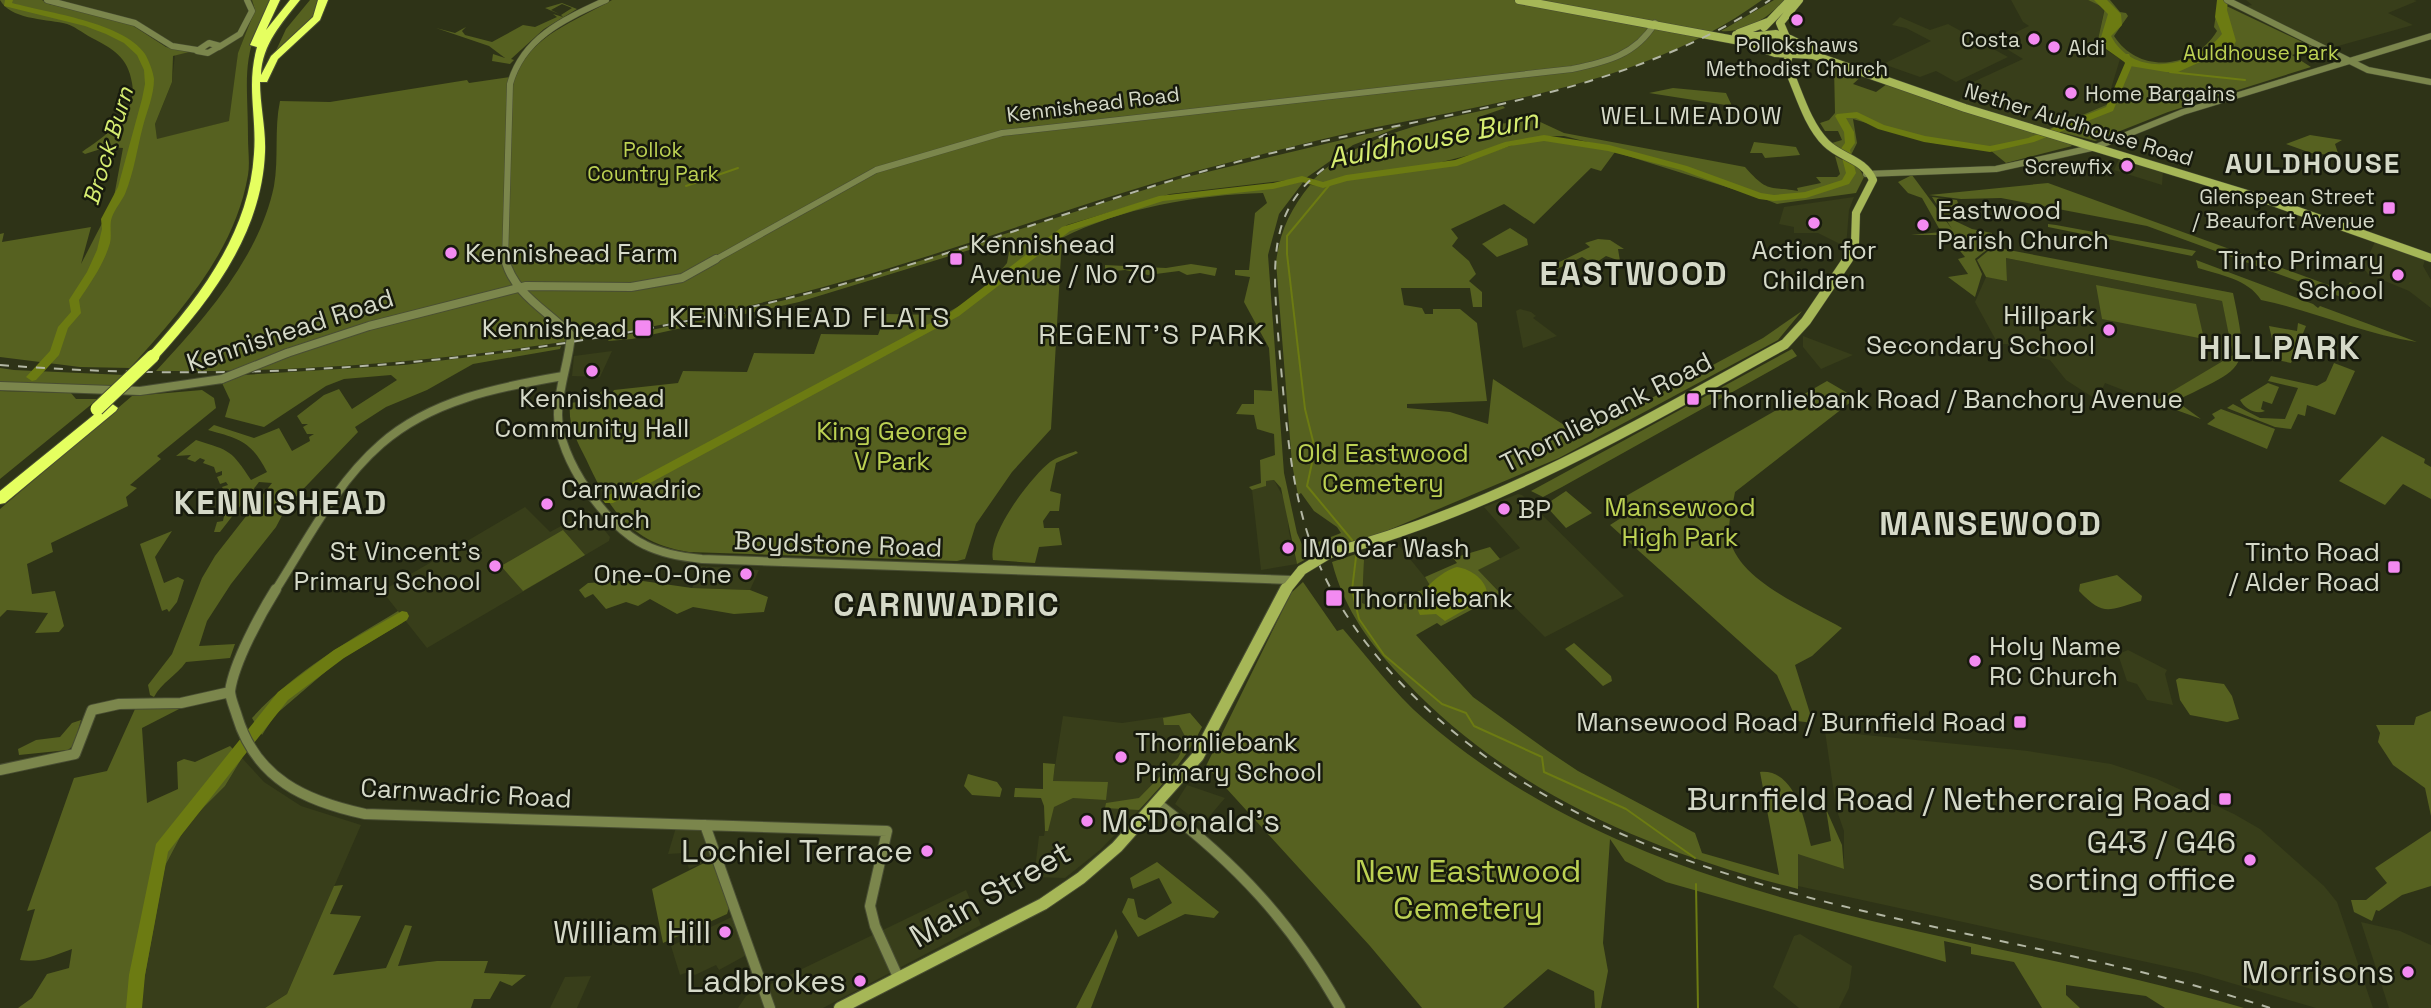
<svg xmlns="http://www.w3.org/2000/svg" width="2431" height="1008" font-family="'Space Grotesk',sans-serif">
<rect width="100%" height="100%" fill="#2e3317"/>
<path fill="#383e1a" d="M54 0H252L255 10 238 54 232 117 229 121 157 140 155 124 172 82 176 45 136 20Z
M2011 0H2088L2105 7 2097 44 2120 59 2106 105 2049 129 1958 102 1973 82 2023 59 2005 48 2021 42 2010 35 2029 26 2023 22Z
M2246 0H2414L2417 1 2388 13 2413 25 2331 48 2246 6 2252 5Z
M1900 17 1930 30 1948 24 2008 57 1956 82 1936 71 1920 77 1883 64 1931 41 1906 28 1892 25Z
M2120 157 2163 171 2162 185 2114 170Z
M1854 197 1849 210 1846 247 1818 233H1794V227L1779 224 1784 207Z
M2375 242 2425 260 2423 266 2431 280V308L2409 291 2368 274 2363 267Z
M2006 258 2222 301 2234 355 2154 402 2105 383 2097 400 2066 380 2050 360 2033 356 2026 344H1998L1975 302 1986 277 2007 280Z
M1520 309 1531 312 1536 316 1533 318 1557 336 1523 348 1516 311Z
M1803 336 1853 355 1821 369 1803 347Z
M612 351 600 377 572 376 574 356Z
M1274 480 1286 502 1289 532 1297 564 1261 570 1252 490 1265 486V481Z
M1518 494 1522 495 1624 596 1545 637 1477 570 1520 548 1484 507Z
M525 507 550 532 589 511 610 537 609 541 427 648 382 591Z
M1397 543 1432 586 1410 603 1374 608 1362 604 1364 560 1359 553 1378 551Z
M701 566 759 570 750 590 692 588Z
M2128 650 2167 670 2165 674 2173 705 2147 700 2137 684 2127 681 2118 654Z
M1190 713 1202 727 1190 750 1139 810 1100 850 1065 878 1034 877 1039 836H1044L1063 716 1122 723Z
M1825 731 2028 751 2111 764 2157 779 2234 814 2260 829 2324 886 2337 902 2373 1008H2316L2197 973 1798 886V853L1844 869V831L1836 808Z
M242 758 264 782 301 806 361 825 287 994 265 1008H139L165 866 187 824 225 786Z
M1187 785 1225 798 1202 825 1175 804Z
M677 824 705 825 716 857 689 869 684 853 668 854Z
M966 890 981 925 823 1008H738L746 996Z
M736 915 750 953 719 970 716 965 695 975 688 972 680 975 671 946Z
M2361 922 2400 931 2431 945V1008H2389Z
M1800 934 1852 966 1849 988 1839 1008H1799L1773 987 1794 936Z
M591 976 577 1008H550L565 977Z"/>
<path fill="#566120" d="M0 0H42L49 4 129 23 166 47 189 52 173 56 172 82 155 124 157 139 229 121 238 53 255 10 252 0H272C239 55 248 78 248 138 248 150 250 163 248 175 235 252 180 312 130 368L80 367 0 357V234L4 233 2 242 91 227 81 264 113 202 123 148 107 147 85 154 82 152C105 136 138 115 132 83 128 57 113 49 92 38 82 33 74 25 63 23 44 19 10 19 0 0Z
M310 0H319L316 15 273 57 286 29Z
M612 0H1762C1650 81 1510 100 1377 127 1328 137 1280 150 1231 162 1099 195 972 246 841 282 620 344 385 373 156 371 204 319 259 258 274 186 279 158 274 129 280 101L330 102 467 80 469 83 516 76C531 35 576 21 612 0Z
M1774 0H1786C1767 17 1748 33 1721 31Z
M2088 0H2110L2120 12 2126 13 2128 16 2114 36C2139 75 2194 69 2217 31L2214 27 2218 2 2315 48 2292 55 2311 67 2168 112 2095 141 2049 129 2106 105 2113 98 2126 63 2122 57 2097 44 2105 8Z
M562 3 577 9 544 29 511 59 514 60 510 64 492 61 493 54 505 58 489 46 436 28 455 33 466 27 462 31 465 35 492 42 523 25 535 27 557 17 553 14 563 17 561 15 572 8 562 4 551 10 559 14 545 8Z
M1834 66 1863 75 1853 84 1876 92 1887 84 1946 106 2067 142 2072 146 2006 163 1990 150 1934 143 1853 119 1857 143 1850 157 1832 143 1842 140 1838 131H1825L1820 123 1829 120 1835 113Z
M1673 88 1726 93 1732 106 1649 93Z
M1503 106 1505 108 1479 117 1489 125 1536 120 1564 133 1745 167C1768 193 1768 186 1798 191L1797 188 1821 183 1816 177H1837L1840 174 1835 156 1859 168 1864 177 1856 193 1777 204 1682 166 1564 136H1545L1418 168 1345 177 1323 184 1312 181C1361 131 1438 121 1503 106Z
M1405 125 1353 145 1306 178 1170 194 1067 225 993 285 1058 236 1078 225 1163 199 1273 188 1304 181 1279 214 1268 255 1284 473 1297 533 1308 558 1297 564 1281 488 1274 480 1266 481V486L1252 490 1249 487 1261 483 1260 460 1275 455 1274 434 1257 429 1254 415 1236 414 1242 404H1254V390L1272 391 1269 348 1244 302 1250 277 1235 275V270H1249L1255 213 1267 203 1263 193C1196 195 1121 208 1062 238L1051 429 1012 472 976 524 965 559 957 561 689 552C630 543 609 509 586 459 576 439 568 425 570 403L592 400 603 390H607L606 395 612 394 614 390 678 383 683 371 747 372 754 353 814 354 821 334 878 335 886 314 943 315 981 294 1007 263 1009 252 1019 243 1012 237 799 302 632 339 608 341 610 338 702 320 831 289 1182 178Z
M2310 135 2342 140 2335 144 2339 156 2311 153 2286 144Z
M1542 140C1614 141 1685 171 1752 195L1615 152 1601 171 1591 168 1534 224 1504 204 1451 229 1458 238 1452 246 1469 261 1476 274 1469 281 1482 292V307H1473L1470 288H1401L1404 305 1422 308 1425 314H1433V309H1460L1477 323 1487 401 1407 404V408L1450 412 1488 424 1493 379 1581 436 1763 338 1802 311 1778 340 1559 458 1363 541 1316 551 1313 544 1341 533 1337 527 1314 511 1301 493 1298 495 1292 464 1276 262C1280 231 1290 210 1310 185L1325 186 1347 179 1458 163 1519 143Z
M1754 142 1796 147 1800 155 1765 158 1762 153H1750Z
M1912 175 1952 229 1932 197 1957 200 1958 203 1948 209 1953 220 1972 229 1992 233 1993 245 1975 259 1982 274 1975 297 1948 277 1968 274 1958 259 1965 257 1947 235H1911L1941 232 1922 198 1908 193 1898 182Z
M2048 183 2345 291 2350 282 2357 285 2352 301 2147 226 2001 198 1961 199 1929 195Z
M2048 224 2056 225 2196 251 2192 256 2048 227Z
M1510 228 1527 239 1528 245 1497 257 1482 244Z
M1598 239 1610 240 1624 249H1618L1620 261 1606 256 1594 264 1582 257 1553 271 1551 277 1541 271 1590 247 1585 243Z
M1993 247 2233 293C2250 373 2246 366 2176 401L2201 419 2154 402 2233 355 2222 301 2006 258 2007 281 1986 277 1977 260Z
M2196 260 2313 304 2318 308 2320 306 2417 342C2363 334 2315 311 2261 300 2248 279 2220 275 2198 268Z
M1191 264 1217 268 1215 276 1200 273 1187 275 1179 271 1148 275 1125 270 1105 272V265L1166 268Z
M2096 285 2196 304 2204 339 2102 319Z
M2298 323 2306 326 2291 363 2277 360 2269 326 2297 331Z
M561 346 560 349 473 364 427 390 386 407 355 427 358 432 287 506 276 527 231 584 207 621 199 646 235 644 230 658 186 662C176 676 162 682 154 697L150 695 148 685 172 654 202 578 215 556 272 483 259 482 220 532H214L217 522 223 521 224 516 218 517 228 502 222 503 225 494 222 487 228 485 226 482 220 484 217 477 222 475V471L216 473 214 467 203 463 205 460 200 458 195 462 187 459 191 455 176 456 196 440C231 451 231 450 251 480L267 472C251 441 240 439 208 430L214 425 254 438 279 428 292 451 310 441 309 437 314 434H307L303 427 308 424H302L297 416 324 395 339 389 352 409 397 380 391 375 344 379 326 386 264 427 225 417 230 400 222 383 243 375 404 365Z
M1792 349 1797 356 1562 487 1543 497 1531 491Z
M2334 363 2355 371 2335 415 2307 405 2305 416 2298 414 2291 429 2275 427 2227 408 2233 404 2260 418 2285 419 2298 388 2268 381 2271 376 2317 386 2326 381Z
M0 368 14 370 124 375 113 387 0 383Z
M1827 381 1856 398 1735 492C1733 504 1729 518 1729 530 1729 578 1806 607 1842 628L1812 656 1795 665 1813 723 1797 721 1777 675 1610 525 1632 511 1619 500Z
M2268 383 2279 387 2272 404 2263 401 2261 409 2265 411C2256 415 2245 409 2240 400Z
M202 390 214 398 216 408 157 456 161 459 130 485 137 488 126 497 128 506 51 543 53 552 27 564 32 594 55 591 64 626 59 632 35 633 48 613 7 610 0 617V509L132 396Z
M0 391 71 393 76 399H98L0 479Z
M2221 409 2275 429 2267 449 2207 424 2215 418 2212 414Z
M2382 436 2425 459 2424 463 2431 467V499L2403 484 2385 505 2339 481Z
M1076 451 1078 453 1056 463 1050 491 1061 494 1059 511H1050L1043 521 1044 528H1059L1062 545 1039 547 1035 563 993 560C987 534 1031 477 1050 462 1057 457 1068 454 1076 451Z
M1566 491 1592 513 1566 528 1545 505Z
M563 530 585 555 523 591 501 566Z
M172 531 155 557 164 583 178 577 184 580 177 602 169 612 167 609 162 611 140 544Z
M1490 547 1500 559 1478 570 1501 594 1441 626 1437 623 1416 635 1473 697 1548 751 1578 771 1695 833 1702 853 1779 875 1760 772C1796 769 1804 820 1811 846L1831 841 1826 809 1842 845 1844 869 1798 854V889C1650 852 1509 791 1406 682 1371 645 1345 612 1332 562L1359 553 1364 560 1362 603 1374 608 1409 603 1408 595 1431 587 1425 577 1457 563 1453 558Z
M2117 575 2142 596 2141 601C2108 610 2104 617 2079 591L2080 584Z
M636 580 692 588 750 590 768 597 764 612 734 614 693 607 677 614 650 599 638 606 626 602 606 609 593 594 585 598 579 590 588 583Z
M1303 582 1337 631 1343 629C1369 659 1394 693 1424 719 1651 916 1967 926 2244 1008H2165L2146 996 2066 985V995L2080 1008H2042L2014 962 1971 954V947L1944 941 1946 962 1666 882 1625 861 1610 839 1603 943 1608 971 1601 1008H1595L1594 991 1548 969 1503 1008H1422L1370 946 1206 766 1291 593Z
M398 611 405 619 402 623 338 661 275 715 262 735 252 718C294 672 345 643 398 611Z
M1574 643 1611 676 1612 681 1603 686 1565 649Z
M2179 678 2224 684 2232 696 2239 719 2227 722 2190 715 2180 700 2176 680Z
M183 707 142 728 147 803 178 789 177 762 184 759 195 762 230 746 242 758 225 786 187 824 165 866 139 1008H18L32 998 47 974 69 968 72 949C52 956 41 963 20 960L35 909 27 911 74 778 107 771 135 709Z
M2431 711V816L2425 788 2393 765 2378 742 2380 733 2376 725H2414L2416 717Z
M1190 713 1202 727C1186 759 1163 784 1139 810L1105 808 1106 803 1139 798 1178 758 1187 740 1179 725H1164L1163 718Z
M81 720 74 745 68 750 19 755 18 749 36 740 60 737 72 723Z
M1043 763 1055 764 1053 781 1108 782 1106 800 1073 798 1054 807 1048 831H1045L1044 806 1041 798 1014 797 1015 788 1043 789Z
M968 774 997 782 1002 789 1000 797 972 795 964 786Z
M2431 831V886L2402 895 2379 911 2376 910 2372 921 2354 912 2351 900H2366L2387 883 2375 868Z
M712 859 729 908 727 914 663 943 652 889Z
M1157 862 1219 912 1214 918 1185 914 1138 937 1122 912 1128 898 1134 899 1138 917 1145 920 1172 903 1159 878 1133 889 1130 878Z
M343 885 330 914 361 916 333 975 386 968 405 925 412 926 398 966 437 961H488L484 973 526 975 512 986 500 981 490 999H474L471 1008H265L287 994 334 886Z
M1116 929 1118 937 1091 1008H1076Z"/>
<path fill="#6c7b12" d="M2094 0H2107L2121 14 2122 25 2111 36C2134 80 2196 67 2222 34L2215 17 2217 0H2228L2227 10 2236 41 2233 47 2178 72H2166L2130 66 2099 44 2108 14Z
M1457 567C1472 569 1489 582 1487 597L1445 621 1436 614 1420 615C1409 597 1441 571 1457 567Z"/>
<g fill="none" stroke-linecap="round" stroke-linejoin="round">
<path stroke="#6c7b12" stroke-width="2" d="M2170 72 2245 80
M1331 183 1287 236V254L1305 409 1315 449 1307 486 1352 540
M686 186 738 168
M1356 557 1352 590 1359 619 1384 655 1442 704 1466 713 1474 726 1542 757 1544 772 1626 809 1695 858
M1696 884 1698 1008"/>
<path fill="#6c7b12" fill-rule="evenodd" d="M5 0H13L12 3C48 13 123 22 145 54 149 61 153 71 154 79 154 95 147 111 143 126 137 149 134 172 125 194 121 202 115 209 112 217 109 224 112 235 110 243 104 264 91 282 79 300L81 313 68 328 59 355 36 380 32 381 26 377 50 351 58 327 71 312 69 300 87 272 97 250 102 229 101 219 118 187 142 99 145 84 144 70 137 55 124 43 106 34 85 26 4 6Z
M2123 54H2129L2133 63 2113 111 2034 142 1990 152 1924 142 1878 129 1856 118H1846L1854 132 1855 143 1850 150 1856 173 1849 184 1806 198 1774 201 1759 199 1681 170 1608 151 1544 141 1510 146 1457 166 1347 181 1323 188 1302 182 1273 189 1163 201 1070 231 959 316 613 503H605L603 500 605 497 951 312 1062 227 1159 196 1273 183 1302 176 1323 182 1346 175 1455 160 1505 142 1544 135 1609 145 1687 166 1761 193 1774 195 1805 192 1842 180 1846 173 1840 150 1845 143 1844 132 1835 116 1837 114 1857 112 1884 125 1925 136 1990 146 2028 138 2106 107 2125 63 2122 56Z
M402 611 407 612 409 616 407 620 344 658 288 700 168 852 145 975 142 1008H126L129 975 156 844 278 692 334 650Z"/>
<g stroke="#494e33" stroke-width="7">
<path id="tertiary-far2" d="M47 0 135 23 172 46 197 50
M2227 0 2368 70 2431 82
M209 43 220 46 208 53 197 51Z
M219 47 240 34 252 11 247 0
M1866 174 1996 169 2096 147 2183 112 2431 36
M505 261 510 84C523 37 565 19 606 0
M713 261 876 170 1002 133 1572 69C1606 62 1636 55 1655 23"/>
</g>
<g stroke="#494e33" stroke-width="10">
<path id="tertiary-far1" d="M505 259C514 295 547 310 571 335 569 362 558 388 558 415 558 458 606 527 645 545 663 554 682 557 702 559L1291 580
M287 353 369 326 526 286 631 287 682 278 716 259
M0 386 140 391 222 379
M275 591C307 541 336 483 381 444 431 400 499 387 563 376"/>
</g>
<g stroke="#494e33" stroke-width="12">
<path id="tertiary" d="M276 589C261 613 234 662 230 691 230 698 235 709 237 716 256 779 305 801 365 814L887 831 870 906 875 926 898 977
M0 770 75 754 92 710 119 704 181 703 230 692
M1158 804C1237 864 1291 922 1340 1008
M705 825 770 1008"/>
</g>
<g stroke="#494e33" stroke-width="9">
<path id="secondary-far2" d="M1519 0 1740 41 1775 53 1813 55 1965 108 2267 200 2431 258
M1764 27 1790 0
M1739 33 1768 22
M1736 35 1758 36
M1758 36 1776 34 1794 42
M1786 37 1780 23 1799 0
M1790 39 1816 52
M1790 53 1786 64C1798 89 1806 123 1826 143 1841 158 1864 159 1873 180L1856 213 1855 244 1847 261"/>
</g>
<g stroke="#494e33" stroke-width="11">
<path id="secondary-far1" d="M1330 553C1492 511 1639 424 1785 344L1806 321 1848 259
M1285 591 1302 570"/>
</g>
<g stroke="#494e33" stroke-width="14">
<path id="secondary" d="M840 1008 1043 904 1081 878 1117 847 1198 756 1286 589"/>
</g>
<g stroke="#494e33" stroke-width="2">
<path id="motorway" d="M270 0H280L266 30 290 0H300C282 23 262 44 261 75L271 56 313 17 318 0H328L320 20 278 59 267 82H260C260 106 266 129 265 152 262 234 210 301 157 359H149L147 356 149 353C200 297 249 233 254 154 257 115 246 87 257 47L250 45Z
M111 403 118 408 116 411 5 503 0 504V491L106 405Z"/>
</g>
<use href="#tertiary-far2" stroke="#7b864c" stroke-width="6"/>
<use href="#tertiary-far1" stroke="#7b864c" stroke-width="8"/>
<use href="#tertiary" stroke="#7b864c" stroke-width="10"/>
<use href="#secondary-far2" stroke="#a6b757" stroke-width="8"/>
<use href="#secondary-far1" stroke="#a6b757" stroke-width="10"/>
<use href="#secondary" stroke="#a6b757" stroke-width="12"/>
<use href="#motorway" fill="#e5ff60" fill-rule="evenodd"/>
<path stroke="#b3b7a4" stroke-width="2" stroke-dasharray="9 9" stroke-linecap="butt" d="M1387 134C1263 187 1270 238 1280 357 1286 420 1290 484 1311 544 1333 606 1375 660 1423 705 1651 919 1987 915 2270 1008
M0 365C285 387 559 359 836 286 977 248 1114 193 1256 157 1434 111 1613 102 1770 0"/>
<g stroke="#494e33" stroke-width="10" stroke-linecap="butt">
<path id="tertiary-bridge" d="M222 379 287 353"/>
</g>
<g stroke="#494e33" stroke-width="11" stroke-linecap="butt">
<path id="secondary-bridge" d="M1302 570 1330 553"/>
</g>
<g stroke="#494e33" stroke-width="15" stroke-linecap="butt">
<path id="motorway-bridge" d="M97 409 153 356"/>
</g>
<use href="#tertiary-bridge" stroke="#7b864c" stroke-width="8"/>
<use href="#secondary-bridge" stroke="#a6b757" stroke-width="10"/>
<use href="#motorway-bridge" stroke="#e5ff60" stroke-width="13"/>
</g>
<g fill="#f38af1" stroke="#171a0d" stroke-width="2.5">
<circle cx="1797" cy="20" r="7"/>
<circle cx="2034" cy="39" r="7"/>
<circle cx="2054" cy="47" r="7"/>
<circle cx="2071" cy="93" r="7"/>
<circle cx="2127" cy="166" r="7"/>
<rect x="2382" y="201" width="14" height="14" rx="3.5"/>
<circle cx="1814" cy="223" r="7"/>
<circle cx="1923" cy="225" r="7"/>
<circle cx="451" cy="253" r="7"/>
<rect x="949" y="252" width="14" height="14" rx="3.5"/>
<circle cx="2398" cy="275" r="7"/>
<rect x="634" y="319" width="18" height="18" rx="3.5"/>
<circle cx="2109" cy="330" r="7"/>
<circle cx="592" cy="371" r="7"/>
<rect x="1686" y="392" width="14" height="14" rx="3.5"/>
<circle cx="547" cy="504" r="7"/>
<circle cx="1504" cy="509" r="7"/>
<circle cx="1288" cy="548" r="7"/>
<circle cx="495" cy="566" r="7"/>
<rect x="2387" y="560" width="14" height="14" rx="3.5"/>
<circle cx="746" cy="574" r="7"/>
<rect x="1325" y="589" width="18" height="18" rx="3.5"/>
<circle cx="1975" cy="661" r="7"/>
<rect x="2013" y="715" width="14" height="14" rx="3.5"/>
<circle cx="1121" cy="757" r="7"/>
<rect x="2218" y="792" width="14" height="14" rx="3.5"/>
<circle cx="1087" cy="821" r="7"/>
<circle cx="927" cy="851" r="7"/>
<circle cx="2250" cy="860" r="7"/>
<circle cx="725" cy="932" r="7"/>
<circle cx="2408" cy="972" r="7"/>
<circle cx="860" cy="981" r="7"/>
</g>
<g text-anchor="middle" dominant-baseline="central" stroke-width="5" stroke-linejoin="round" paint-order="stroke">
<g font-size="21" fill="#d5d9c8" stroke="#171a0d" text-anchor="end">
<text x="2020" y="39">Costa</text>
<text x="1797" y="44" text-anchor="middle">Pollokshaws<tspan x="1797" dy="24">Methodist Church</tspan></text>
<text x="2068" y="47" text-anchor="start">Aldi</text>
<text x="2085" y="93" text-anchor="start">Home Bargains</text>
<text x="2113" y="166">Screwfix</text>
<text x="2375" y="196">Glenspean Street<tspan x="2375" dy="24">/ Beaufort Avenue</tspan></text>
</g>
<g font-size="21" fill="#bcd153" stroke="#171a0d">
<text x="2261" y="52">Auldhouse Park</text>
<text x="653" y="149">Pollok<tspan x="653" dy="24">Country Park</tspan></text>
</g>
<g font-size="21" fill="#d5d9c8" stroke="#171a0d">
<text transform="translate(1093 104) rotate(-7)">Kennishead Road</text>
<text transform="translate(2079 124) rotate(17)">Nether Auldhouse Road</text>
</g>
<g font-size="23" font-style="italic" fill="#d6ed70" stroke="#171a0d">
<text transform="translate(108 146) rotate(-73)">Brock Burn</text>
</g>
<g font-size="24" letter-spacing="2" fill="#d5d9c8" stroke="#171a0d">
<text x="1692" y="115">WELLMEADOW</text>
</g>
<g font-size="26" fill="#d5d9c8" stroke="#171a0d" text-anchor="start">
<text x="1937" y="210">Eastwood<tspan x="1937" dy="30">Parish Church</tspan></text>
<text x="970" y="244">Kennishead<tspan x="970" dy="30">Avenue / No 70</tspan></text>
<text x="1814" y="250" text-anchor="middle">Action for<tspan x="1814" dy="30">Children</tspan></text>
<text x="465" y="253">Kennishead Farm</text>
<text x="2384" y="260" text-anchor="end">Tinto Primary<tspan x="2384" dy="30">School</tspan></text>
<text x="2095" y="315" text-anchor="end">Hillpark<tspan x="2095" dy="30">Secondary School</tspan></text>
<text x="627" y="328" text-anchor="end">Kennishead</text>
<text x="592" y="398" text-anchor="middle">Kennishead<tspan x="592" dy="30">Community Hall</tspan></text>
<text x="1707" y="399">Thornliebank Road / Banchory Avenue</text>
<text x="561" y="489">Carnwadric<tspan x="561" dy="30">Church</tspan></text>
<text x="1518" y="509">BP</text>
<text x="1302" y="548">IMO Car Wash</text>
<text x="481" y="551" text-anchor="end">St Vincent's<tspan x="481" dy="30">Primary School</tspan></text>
<text x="2380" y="552" text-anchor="end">Tinto Road<tspan x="2380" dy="30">/ Alder Road</tspan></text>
<text x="732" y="574" text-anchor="end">One-O-One</text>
<text x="1350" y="598">Thornliebank</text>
<text x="1989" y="646">Holy Name<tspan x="1989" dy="30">RC Church</tspan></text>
<text x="2006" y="722" text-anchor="end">Mansewood Road / Burnfield Road</text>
<text x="1135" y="742">Thornliebank<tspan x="1135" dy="30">Primary School</tspan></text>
</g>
<g font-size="26" fill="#d5d9c8" stroke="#171a0d">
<text transform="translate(290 330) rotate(-18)">Kennishead Road</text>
<text transform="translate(1606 412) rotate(-27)">Thornliebank Road</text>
<text transform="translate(838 544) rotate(2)">Boydstone Road</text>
<text transform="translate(466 793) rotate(3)">Carnwadric Road</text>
</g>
<g font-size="26" fill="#bcd153" stroke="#171a0d">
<text x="892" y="431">King George<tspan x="892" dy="30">V Park</tspan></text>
<text x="1383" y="453">Old Eastwood<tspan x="1383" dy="30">Cemetery</tspan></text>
<text x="1680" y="507">Mansewood<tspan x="1680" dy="30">High Park</tspan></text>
</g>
<g font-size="28" font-style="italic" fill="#d6ed70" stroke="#171a0d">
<text transform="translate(1433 138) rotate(-11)">Auldhouse Burn</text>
</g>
<g font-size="28" font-weight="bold" letter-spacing="2" fill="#d5d9c8" stroke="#171a0d">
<text x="2313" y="163">AULDHOUSE</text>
</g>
<g font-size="28" letter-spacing="2" fill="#d5d9c8" stroke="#171a0d">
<text x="810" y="317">KENNISHEAD FLATS</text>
<text x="1152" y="334">REGENT'S PARK</text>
</g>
<g font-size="32" fill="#d5d9c8" stroke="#171a0d" text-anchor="end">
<text x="2211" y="799">Burnfield Road / Nethercraig Road</text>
<text x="1101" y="821" text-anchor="start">McDonald's</text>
<text x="2236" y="842">G43 / G46<tspan x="2236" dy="37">sorting office</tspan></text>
<text x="913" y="851">Lochiel Terrace</text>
<text x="711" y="932">William Hill</text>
<text x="2394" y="972">Morrisons</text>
<text x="846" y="981">Ladbrokes</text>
</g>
<g font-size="32" fill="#bcd153" stroke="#171a0d">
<text x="1468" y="871">New Eastwood<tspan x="1468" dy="37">Cemetery</tspan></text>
</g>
<g font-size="32" fill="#d5d9c8" stroke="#171a0d">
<text transform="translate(990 894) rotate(-30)">Main Street</text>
</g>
<g font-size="33" font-weight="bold" letter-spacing="2" fill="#d5d9c8" stroke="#171a0d">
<text x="1634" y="274">EASTWOOD</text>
<text x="2280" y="348">HILLPARK</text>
<text x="281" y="503">KENNISHEAD</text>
<text x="1991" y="524">MANSEWOOD</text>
<text x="947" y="605">CARNWADRIC</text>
</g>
</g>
</svg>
